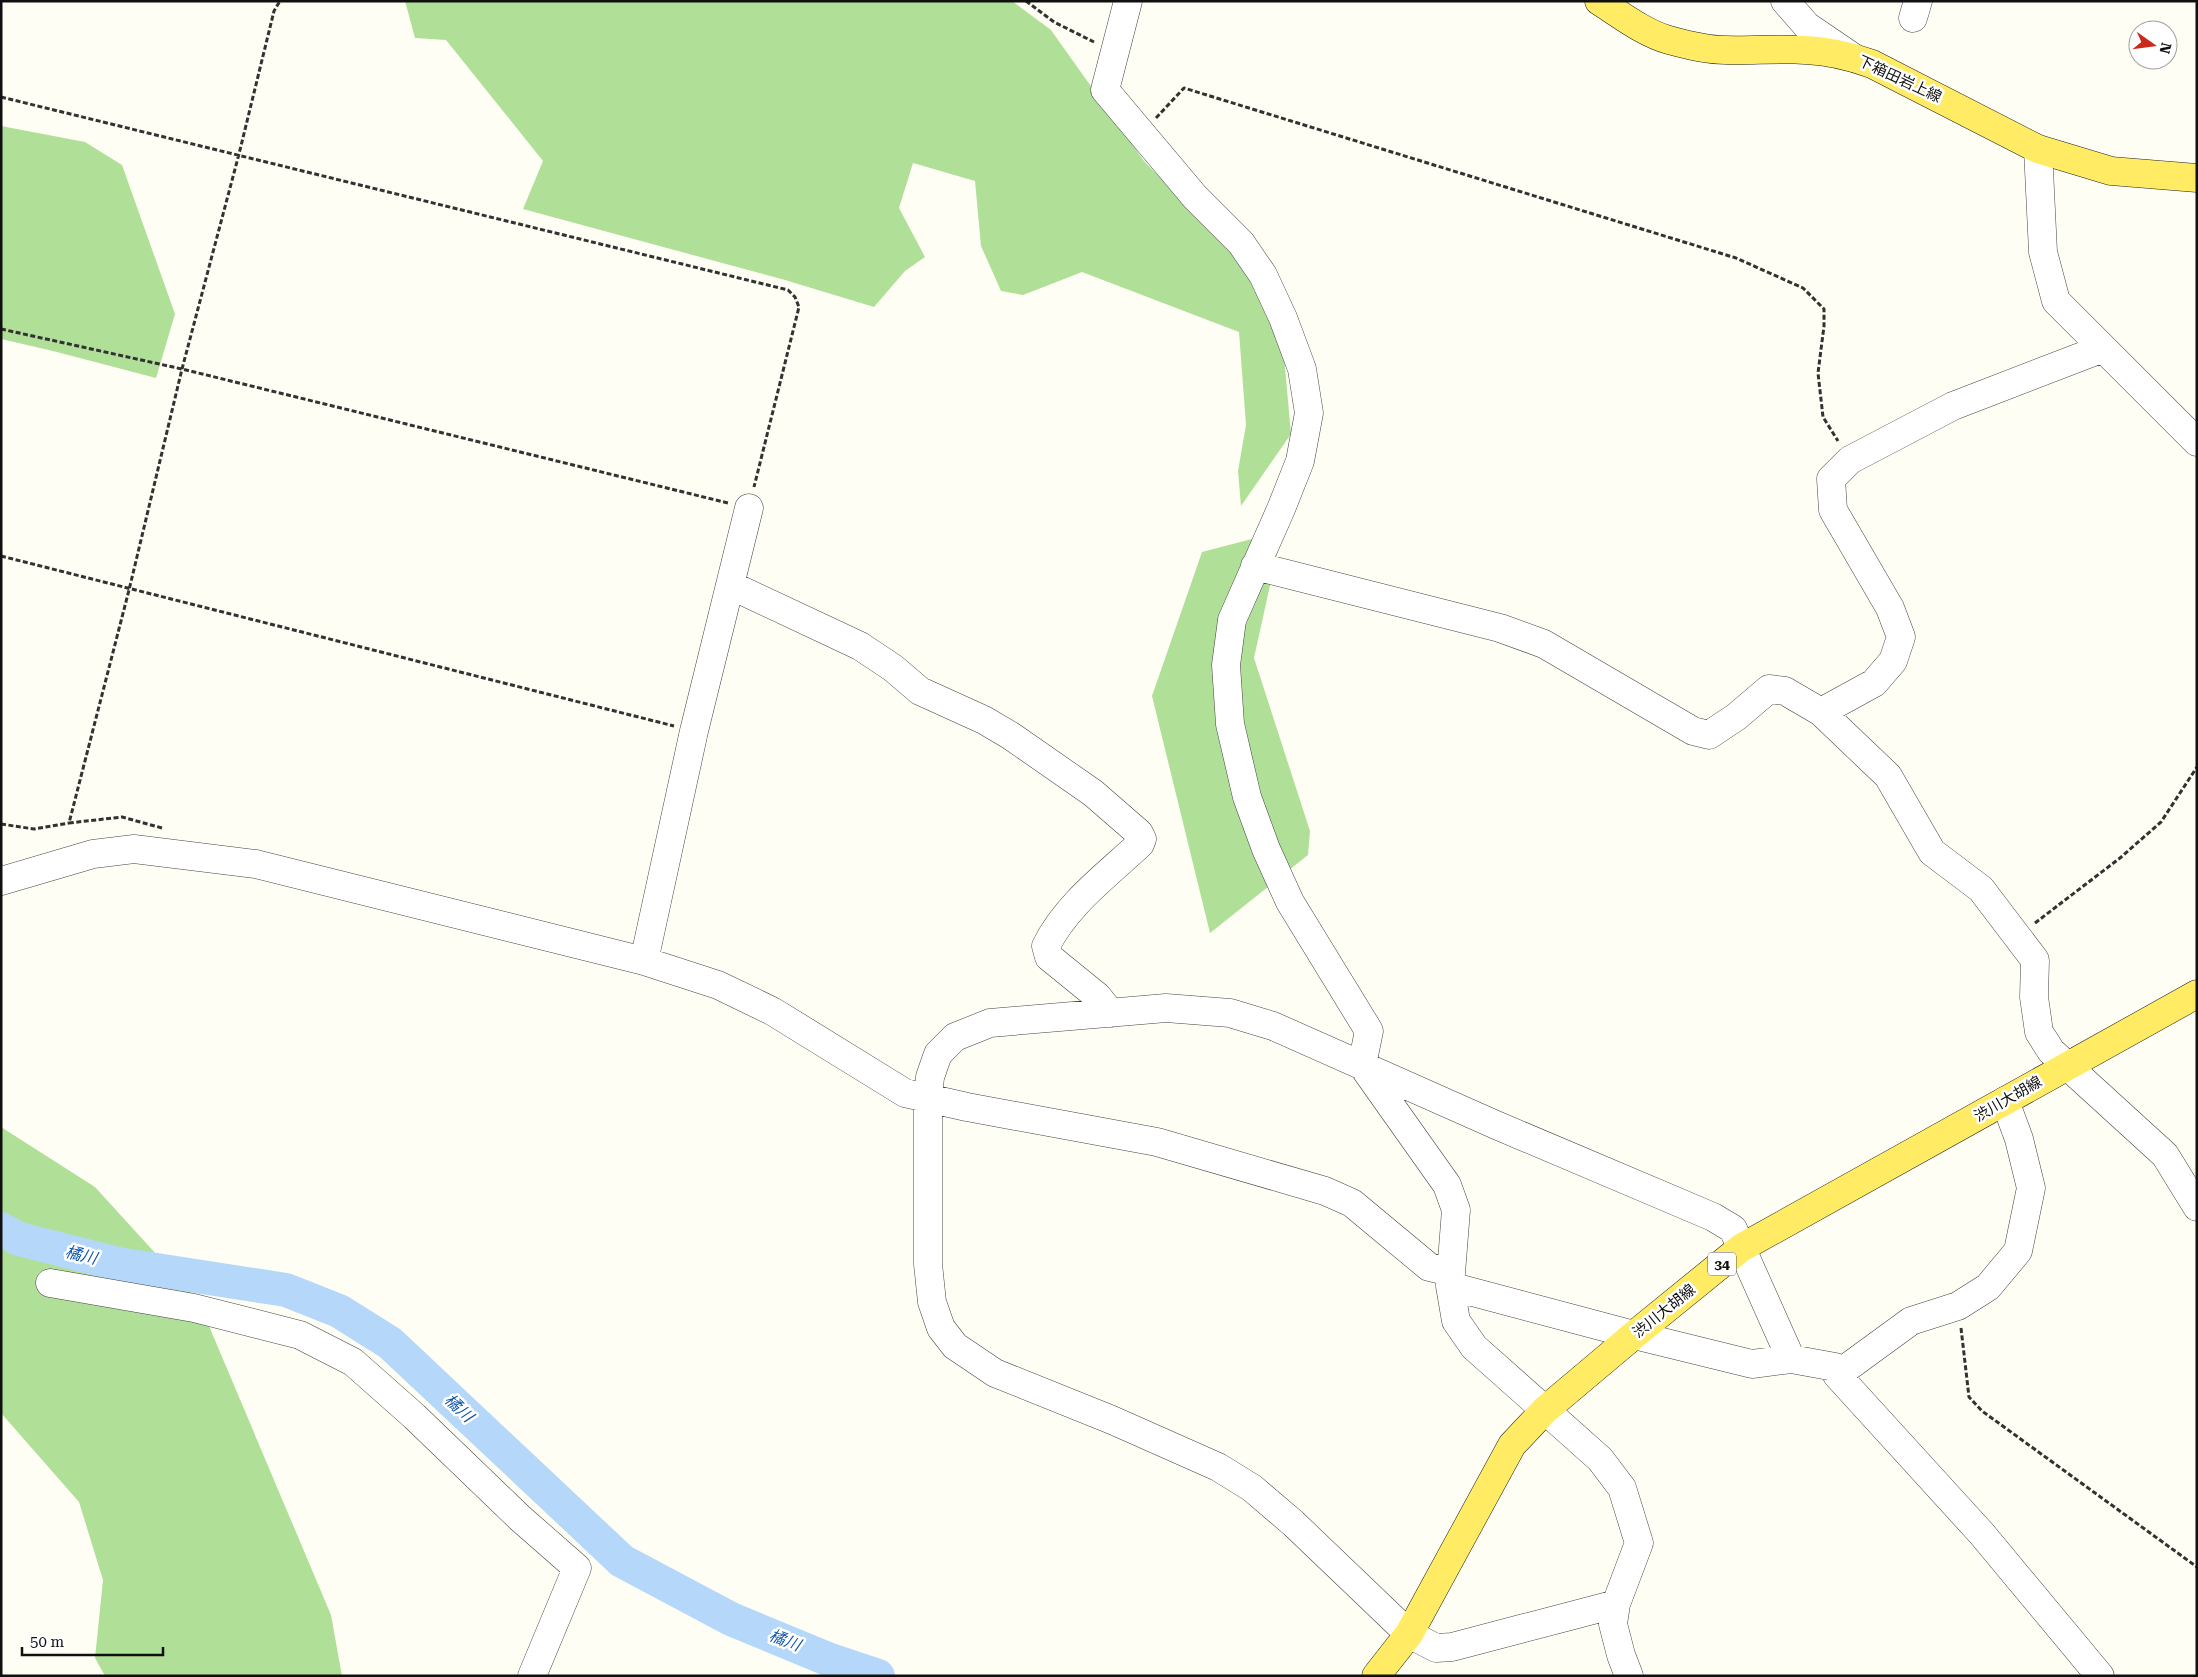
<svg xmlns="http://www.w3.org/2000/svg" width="2198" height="1677" font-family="'Roboto Serif','Noto Sans JP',serif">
<rect width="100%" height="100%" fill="#fffef4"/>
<path fill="#b0df98" d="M405 1H1012L1051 30 1144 161 1249 270 1283 345 1291 434 1241 506 1238 471 1246 425 1239 332 1082 272 1023 295 1001 291 981 246 975 181 913 163 899 208 925 257 905 271 874 307 785 280 523 209 543 161 446 40 415 38Z
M1 126 85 142 122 165 175 314 156 378 53 351 1 339Z
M1282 531 1254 658 1310 831 1308 855 1210 933 1152 696 1202 552Z
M1 1127 95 1187 198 1300 331 1615 342 1676H105L95 1658 103 1580 79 1502 1 1413Z"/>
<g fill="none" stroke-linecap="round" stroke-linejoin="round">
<path stroke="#b5d8fa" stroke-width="34" d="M1 1229 19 1239 118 1264 286 1290 339 1311 390 1343 622 1561 731 1619 830 1660 878 1676"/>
<g stroke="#434343" stroke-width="29">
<path id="minor" d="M1128 1 1105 90 1195 197 1241 243 1263 275 1283 318 1302 369 1309 413 1300 461 1281 509 1232 620 1226 665 1230 724 1247 797 1266 849 1290 902 1369 1031 1362 1065 1447 1185 1456 1210 1450 1286 1456 1321 1474 1347 1600 1459 1622 1488 1639 1543 1616 1604 1613 1624 1621 1655 1629 1676
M1785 1 1807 26 1854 58
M1913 18 1918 1
M2038 149 2043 252 2056 301 2197 442
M2101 349 1953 406 1850 460 1831 479 1833 510 1890 608 1901 637 1893 661 1874 683 1821 712 1888 776 1932 852 1981 889 2035 960 2034 997 2039 1032 2051 1051 2165 1155 2197 1207
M1255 566 1500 628 1544 644 1693 731 1709 735 1736 717 1769 689 1785 691 1821 712
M730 585 860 646 893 668 920 691 984 720 1011 736 1093 793 1139 833 1142 839 1140 844C1107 875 1066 905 1046 946L1049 957 1097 996 1111 1013
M1 881 93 854 134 849 256 864 644 961 718 985 772 1011 905 1093 967 1107 1157 1142 1325 1191 1352 1203 1429 1267 1450 1272
M644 961 694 731 749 508
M50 1283 194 1308 300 1335 353 1362 414 1416 520 1518 577 1568 532 1676
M1450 1286 1634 1335 1752 1364 1791 1359 1835 1367 1837 1375 1982 1534 2100 1676
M1837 1375 1911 1321 1958 1306 1988 1287 2018 1251 2031 1188 2019 1139 2005 1101
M1616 1604 1452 1647 1436 1648 1409 1634 1293 1523 1252 1488 1218 1467 1112 1420 995 1373 955 1346 941 1328 932 1302 928 1264V1099L930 1077 938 1054 955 1037 990 1023 1166 1008 1230 1013 1273 1026 1496 1125 1713 1217 1733 1229 1791 1359"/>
</g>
<g stroke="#212121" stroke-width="29">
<path id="major" d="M1599 1C1621 15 1644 33 1669 40 1687 45 1706 50 1725 50 1751 51 1778 48 1805 50 1828 51 1850 56 1872 64L2038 149 2111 171 2197 178
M1376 1676 1409 1634 1512 1445 1545 1410 1634 1335 1741 1248 2197 994"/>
</g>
<path stroke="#323232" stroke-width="3" stroke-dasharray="5 2.5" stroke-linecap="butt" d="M1026 1 1054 22 1094 42
M1 97 788 290 795 297 799 307 754 487
M1156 118 1184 88 1736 258 1803 288 1824 309V326L1818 373 1823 417 1838 441
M1 329 182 369 728 503
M1 556 674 726
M1 824 34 829 69 823
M162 828 122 817 69 823 129 590 182 369 239 154 274 11 280 1
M2035 923 2120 858 2161 822 2197 767
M1961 1328 1969 1397 1982 1411 2197 1567"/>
<use href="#minor" stroke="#fff" stroke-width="28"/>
<use href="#major" stroke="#ffeb64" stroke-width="28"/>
</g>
<g text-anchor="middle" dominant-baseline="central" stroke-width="5" stroke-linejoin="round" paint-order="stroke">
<rect fill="#fff" stroke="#585858" stroke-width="1" x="1708" y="1252.5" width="28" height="23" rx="4"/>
<g font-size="14" font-weight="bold" fill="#101010">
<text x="1722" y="1264">34</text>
</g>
<g font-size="15" fill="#101010" stroke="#fff">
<text transform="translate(1900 79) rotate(25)">下箱田岩上線</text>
<text transform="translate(2008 1099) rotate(-30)">渋川大胡線</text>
<text transform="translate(1664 1311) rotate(-39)">渋川大胡線</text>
</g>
<g font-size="16" font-style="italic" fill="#1056ac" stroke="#fff">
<text transform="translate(81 1255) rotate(14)">橘川</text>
<text transform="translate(459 1408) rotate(43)">橘川</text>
<text transform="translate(785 1640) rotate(21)">橘川</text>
</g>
</g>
<rect width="2198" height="1677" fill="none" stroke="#101010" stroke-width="5"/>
<g transform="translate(2153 45) rotate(104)"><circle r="24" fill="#ffffff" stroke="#9f9f9f"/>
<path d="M0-4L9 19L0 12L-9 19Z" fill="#cb291e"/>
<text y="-8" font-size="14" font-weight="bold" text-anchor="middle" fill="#101010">N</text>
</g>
<path d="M22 1647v8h141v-8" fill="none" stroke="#101010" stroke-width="2.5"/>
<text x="30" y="1647" font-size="15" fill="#101010" stroke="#ffffff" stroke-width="4" paint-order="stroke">50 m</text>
</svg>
